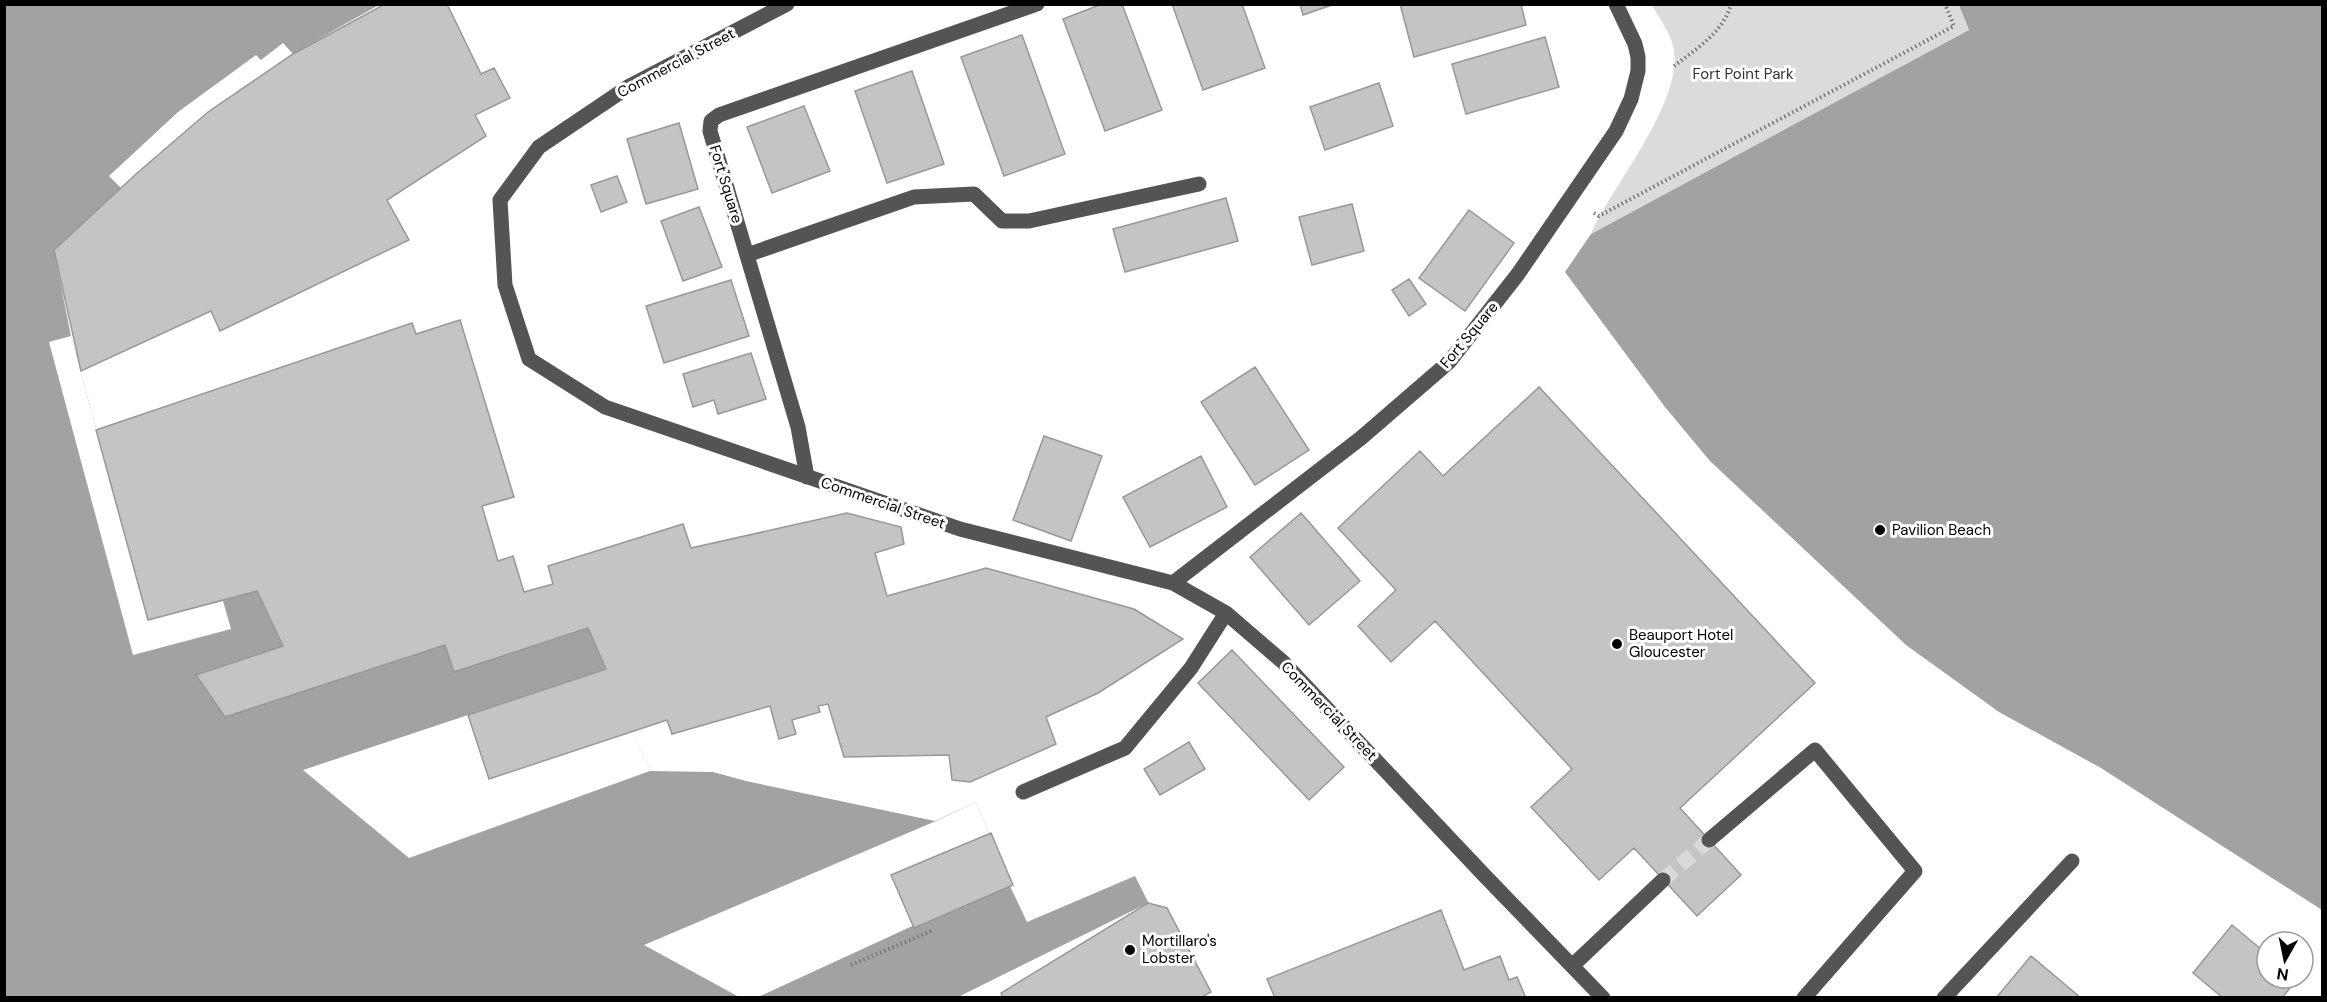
<svg xmlns="http://www.w3.org/2000/svg" width="2327" height="1002" font-family="'DM Sans',sans-serif">
<rect width="100%" height="100%" fill="#fff"/>
<path fill="#dbdbdb" d="M1652 5H1959L1969 30 1591 234C1612 185 1686 100 1673 46 1670 32 1658 17 1652 5Z"/>
<path fill="#a2a2a2" d="M5 4 379 5C320 38 261 71 208 113 154 155 104 204 54 250L71 336 148 620 257 591 445 645 454 672 588 628 650 771 713 772 746 781 935 821 976 802 1008 882 1027 922 1135 876 1196 997 5 998Z
M1959 5H2322V910L2101 768 1999 712 1906 645 1710 461 1665 407 1565 272 1591 234 1969 30Z"/>
<path fill="#fff" d="M283 43 293 54 208 112 121 188 109 176 178 112 256 55 261 60Z
M71 336 148 620 223 601 231 629 133 655 49 342Z
M606 669 650 771 409 858 303 770Z
M976 802 1008 882 758 997H739L644 945 936 821Z
M1148 903 1196 998 958 997Z"/>
<path fill="#c4c4c4" stroke="#989898" stroke-width="1.5" d="M385 4H447L481 74 494 68 510 98 475 115 486 136 387 200 409 240 220 331 211 311 81 371 54 250 136 174 208 112 293 54Z
M1102 4H1122L1162 110 1105 131 1063 19Z
M1172 4H1242L1265 68 1203 90Z
M1300 4H1335L1303 15Z
M1400 4H1521L1526 25 1414 57Z
M1022 35 1065 154 1004 176 961 57Z
M1545 37 1559 87 1466 114 1452 64Z
M912 71 944 164 887 183 855 91Z
M1379 83 1393 126 1325 150 1310 107Z
M804 106 830 171 772 193 747 127Z
M679 123 698 189 646 204 627 139Z
M617 176 627 202 601 212 591 185Z
M1226 198 1238 241 1125 272 1113 229Z
M1352 204 1364 251 1312 265 1299 217Z
M699 207 722 267 683 281 661 221Z
M1469 210 1514 243 1465 311 1419 278Z
M1409 279 1426 304 1409 316 1392 290Z
M731 280 749 336 664 363 646 306Z
M460 320 514 497 482 506 498 561 513 556 524 592 553 584 548 566 683 524 691 548 847 513 901 527 904 544 875 553 887 596 986 568 1134 609 1183 639 1098 693 1046 717 1056 744 970 782 952 780 949 755 844 757 828 704 818 706 820 712 792 720 796 734 779 739 770 706 672 734 667 720 489 779 468 715 606 669 588 628 454 672 445 645 225 717 196 675 283 646 257 591 148 620 96 430 412 323 416 334Z
M751 353 766 399 718 414 714 400 693 407 683 374Z
M1255 367 1309 450 1255 485 1201 402Z
M1539 387 1815 683 1680 808 1741 875 1697 916 1634 848 1599 880 1531 807 1572 769 1435 621 1391 662 1358 626 1396 590 1338 528 1420 451 1443 476Z
M1044 436 1102 456 1071 541 1013 520Z
M1201 456 1227 507 1150 547 1123 497Z
M1301 513 1360 581 1309 625 1250 557Z
M1232 650 1344 767 1309 800 1198 683Z
M1189 742 1205 769 1160 795 1144 769Z
M991 833 1013 885 914 928 891 875Z
M1148 903 1167 908 1211 992 1200 998H1003L1001 993Z
M1441 910 1464 970 1500 956 1509 980 1517 977 1526 998H1275L1267 979Z
M2232 925 2267 954V978L2297 979 2282 998H2223L2193 973Z
M2031 956 2081 998H1996Z"/>
<g fill="none" stroke-linecap="round" stroke-linejoin="round">
<path stroke="#d9d9d9" stroke-width="15" stroke-dasharray="15 8" stroke-linecap="butt" d="M1663 880 1709 840"/>
<path stroke="#767676" stroke-width="4" stroke-dasharray="1.5 3" stroke-linecap="butt" d="M1674 66C1696 49 1723 33 1731 4
M1594 213 1599 216 1954 26 1945 4
M851 965 931 931"/>
<path stroke="#545454" stroke-width="15" d="M787 4 628 87 539 147 500 200 505 285 529 359 605 407 960 529 1173 583 1226 613 1283 662 1484 875 1603 998
M747 255 914 197 974 194 1002 221H1029L1199 184
M807 477 798 427 710 131 711 121 719 115 1037 4
M1173 583 1361 438 1449 362 1518 274 1616 131 1631 99 1638 71V57L1635 44 1616 4
M1023 792 1125 748 1191 668 1226 613
M1709 840 1815 750 1915 871 1804 998
M1572 966 1663 880
M1944 998 2072 861"/>
</g>
<g fill="#000" stroke="#fff" stroke-width="2">
<circle cx="1880" cy="530" r="6"/>
<circle cx="1617" cy="644" r="6"/>
<circle cx="1130" cy="950" r="6"/>
</g>
<g text-anchor="middle" dominant-baseline="central" stroke-width="6" stroke-linejoin="round" paint-order="stroke">
<g font-size="15" fill="#000" stroke="#fff">
<text transform="translate(676 63) rotate(-28)">Commercial Street</text>
<text transform="translate(726 184) rotate(73)">Fort Square</text>
<text transform="translate(1469 335) rotate(-50)">Fort Square</text>
<text transform="translate(883 503) rotate(19)">Commercial Street</text>
<text transform="translate(1329 711) rotate(46)">Commercial Street</text>
</g>
<g font-size="15" fill="#323232" stroke="#fff">
<text x="1743" y="74">Fort Point Park</text>
</g>
<g font-size="15" fill="#000" stroke="#fff" text-anchor="start">
<text x="1892" y="530">Pavilion Beach</text>
<text x="1629" y="635">Beauport Hotel<tspan x="1629" dy="17">Gloucester</tspan></text>
<text x="1142" y="941">Mortillaro's<tspan x="1142" dy="17">Lobster</tspan></text>
</g>
</g>
<rect width="2327" height="1002" fill="none" stroke="#000000" stroke-width="12"/>
<g transform="translate(2285 960) rotate(189)"><circle r="28" fill="#ffffff" stroke="#999999" stroke-width="1.5"/>
<path d="M0-4.5L10 22L0 15L-10 22Z" fill="#000000"/>
<text y="-9" font-size="16" font-weight="bold" text-anchor="middle" fill="#000000">N</text>
</g>
</svg>
